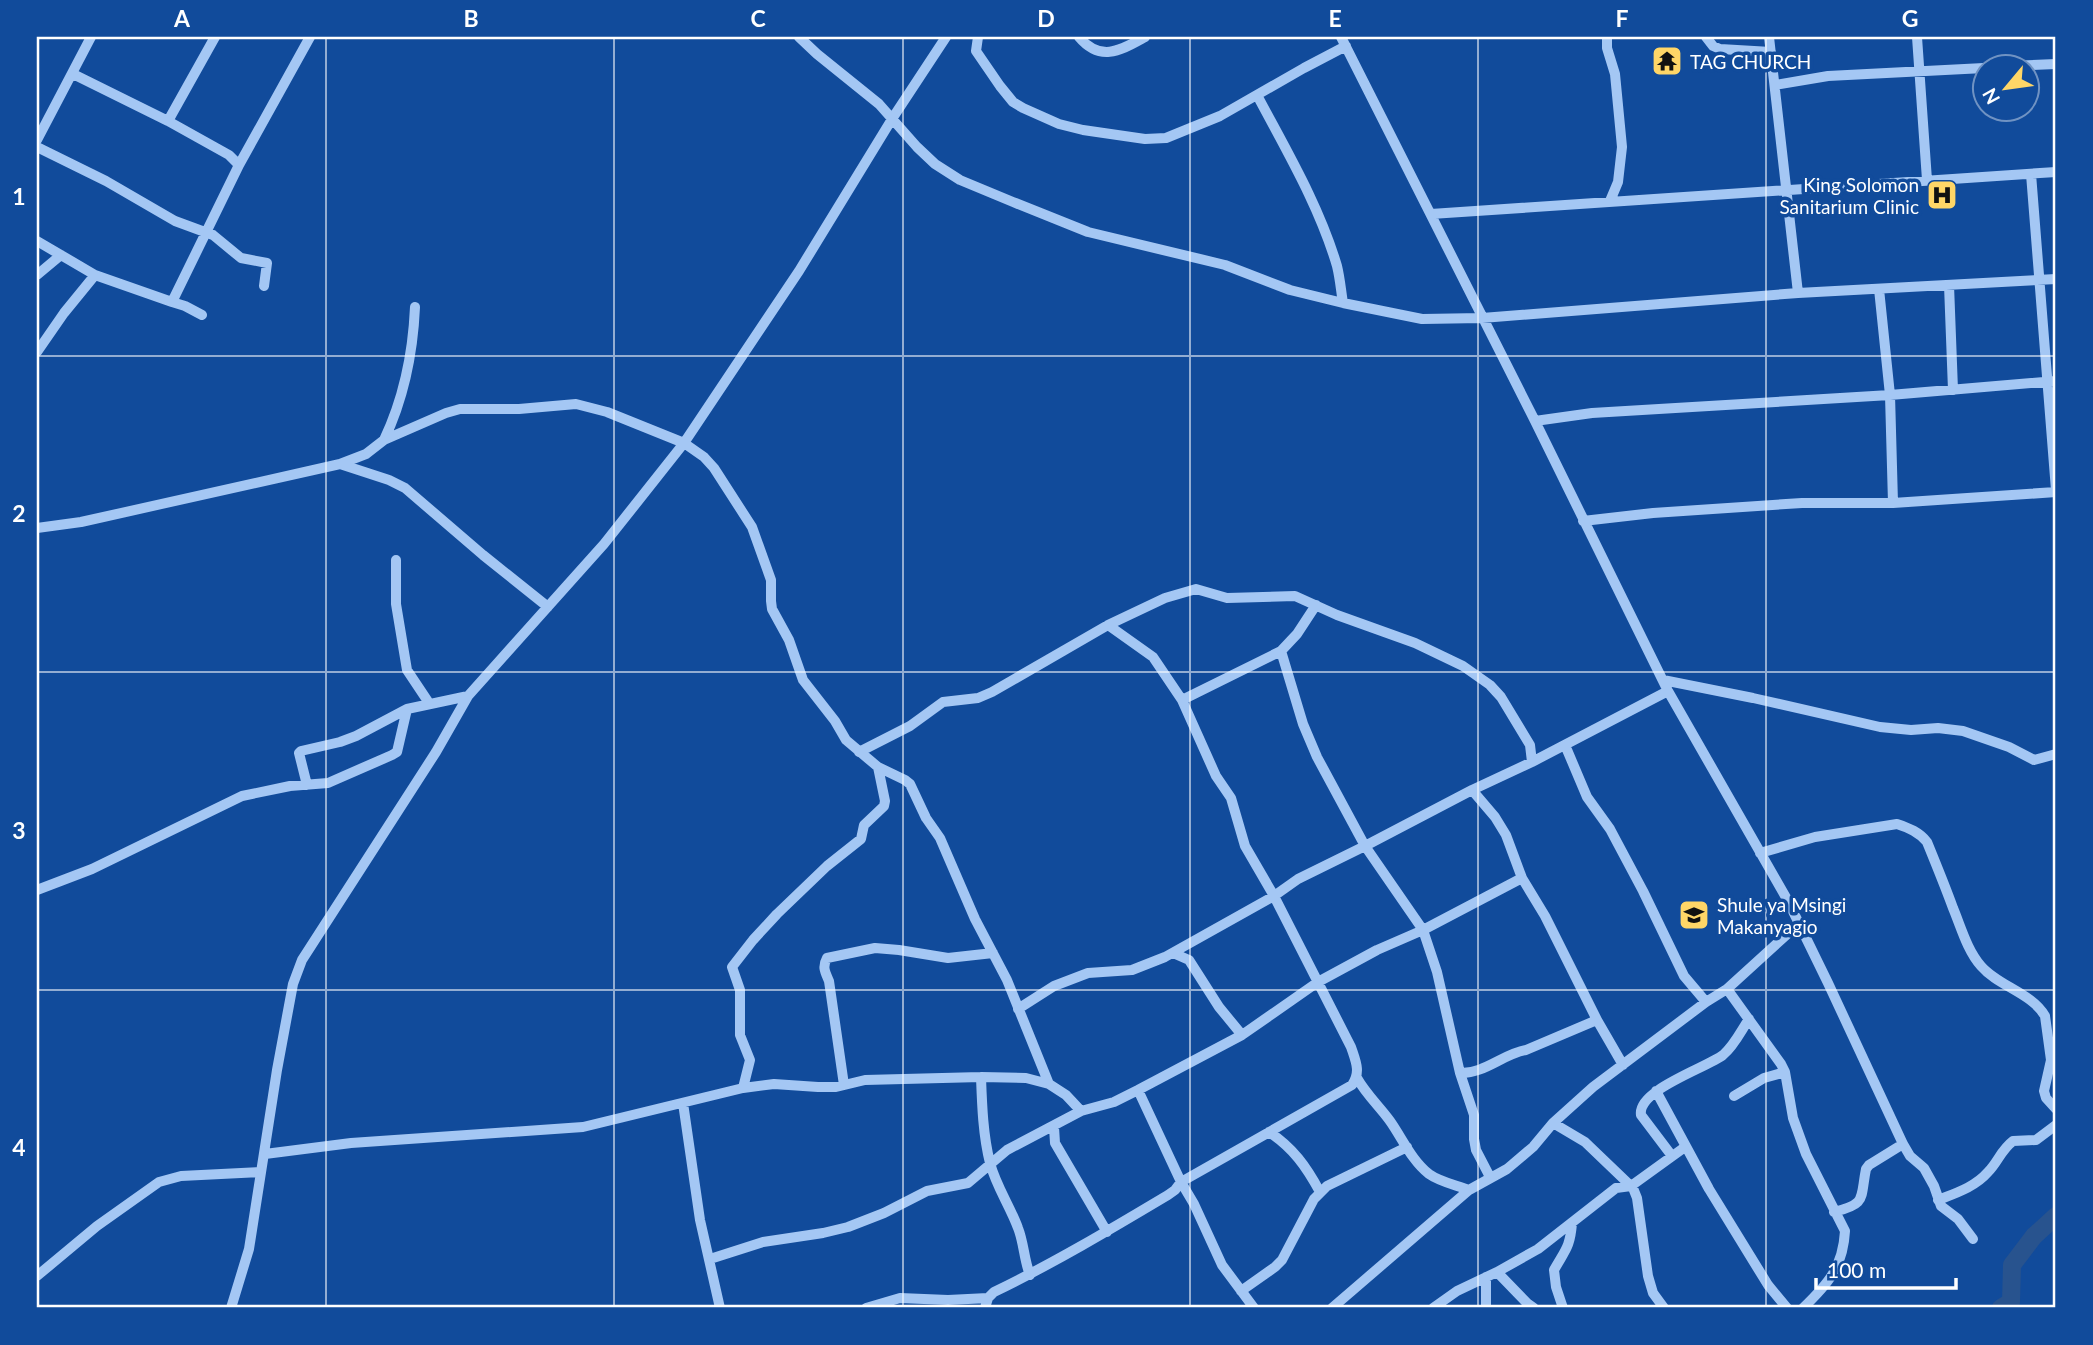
<svg xmlns="http://www.w3.org/2000/svg" width="2093" height="1345" font-family="Lato,sans-serif">
<rect width="100%" height="100%" fill="#114b9b"/>
<g fill="none" stroke-linecap="round" stroke-linejoin="round">
<path stroke="#28538e" stroke-width="18" d="M2001 1308 2011 1302 2012 1265 2034 1236 2056 1216"/>
<path stroke="#a4c7f4" stroke-width="10" d="M799 37 817 54 879 104 917 147 935 164 960 180 1013 202 1088 232 1225 265 1290 290 1343 303 1422 319 1482 318 1798 293 2056 279
M978 37 976 51 1000 86 1013 102 1023 108 1059 124 1083 130 1145 139 1166 138 1220 116 1304 68 1346 46
M1079 37C1101 63 1121 50 1145 37
M1341 37 1535 421 1668 691 1788 901 1828 983 1903 1144 1910 1156 1924 1168 1934 1186 1941 1206 1958 1219 1973 1239
M1607 37V48L1615 74 1622 147 1618 182 1610 201
M1706 37 1713 46 1720 49 1771 52
M1769 37 1798 293
M1917 37 1927 180
M2010 66 2056 64
M73 74 168 121 229 155 239 165
M1775 85 1828 76 1984 68
M1257 95C1286 150 1319 205 1337 266 1340 278 1341 291 1343 303
M168 121 215 37
M37 140 91 37
M37 147 106 181 175 221 213 235 241 258 267 263 264 286
M2031 174 2056 490
M1431 214 2056 172
M37 241 95 275 172 302 239 165 310 37
M37 275 61 255
M1949 285 1953 390
M1879 289 1890 395 1893 503
M172 302 185 306 202 315
M37 352 64 313 95 275
M1535 421 1592 413 1890 395 2056 381
M384 440C403 400 413 352 415 307
M340 464 389 480 405 488 483 555 548 607
M1583 521 1653 513 1802 503H1893L2056 492
M37 528 81 522 340 464 366 454 384 440 446 413 460 409H519L576 404 607 412 684 443 704 457 714 468 752 527 771 580V601L772 609 789 640 803 680 835 721 846 740 878 767 905 780 910 784 926 818 940 838 975 919 1007 980 1049 1084
M396 560V604L407 670 429 703
M1281 651 1303 724 1317 757 1365 846 1423 930 1437 972 1460 1073 1474 1115V1139L1476 1150 1490 1177
M1663 680 1753 698 1880 727 1911 730 1938 728 1963 731 2009 747 2034 760 2056 754
M1182 700 1281 651 1297 634 1316 605
M1565 745 1587 797 1610 829 1643 891 1684 976 1706 1002
M859 752 910 726 943 702 978 698 992 692 1108 625 1165 598 1196 589 1227 598 1295 596 1337 615 1415 643 1463 666 1490 685 1501 697 1530 745 1532 762
M307 785 299 753 301 751 340 742 356 736 407 709 468 696
M1472 790 1495 817 1506 835 1522 878 1545 916 1597 1020 1623 1065
M1760 853 1815 837 1897 824C1909 828 1919 832 1927 842 1936 864 1945 886 1953 908 1961 927 1967 950 1981 966 1998 986 2032 993 2045 1016L2051 1060 2044 1091 2046 1098 2056 1109
M37 890 92 869 242 796 290 786 328 783 392 755 397 752 407 709
M1173 953 1189 960 1219 1007 1242 1035
M1727 989 1781 1064 1785 1072 1793 1118 1806 1154 1845 1231C1843 1267 1828 1284 1803 1308
M1018 1009 1054 986 1088 973 1132 970 1165 957 1274 896 1298 879 1365 846 1472 790 1532 762 1668 691
M1460 1073C1484 1074 1503 1054 1526 1050L1597 1020
M981 1077C982 1105 983 1135 990 1163 996 1186 1010 1206 1018 1228 1024 1243 1024 1260 1030 1275
M1357 1078C1366 1094 1379 1106 1390 1121 1402 1138 1412 1161 1429 1174 1440 1182 1456 1185 1469 1190
M844 1085 829 981C825 972 822 967 827 958L875 948 899 950 948 958 993 953
M743 1088 750 1060 740 1035V990L732 967 753 940 777 914 827 866 861 839 864 825 884 806 885 801 878 767
M1138 1090 1181 1182 1194 1204 1222 1265 1254 1308
M1656 1091 1709 1189 1768 1285 1787 1308
M1734 1096 1764 1078 1785 1072
M683 1103 700 1220 720 1308
M1553 1123 1585 1142 1633 1188 1637 1198 1648 1276 1653 1293 1664 1308
M1054 1127 1055 1143 1107 1232
M1269 1132C1293 1148 1306 1166 1320 1192
M265 1154 351 1143 583 1127 743 1088 774 1084 818 1087H836L865 1080 981 1077 1026 1078 1049 1084 1066 1095 1081 1111
M1672 1156 1641 1115C1637 1090 1706 1068 1723 1055 1734 1046 1741 1031 1749 1019
M1938 1200C1956 1193 1975 1187 1988 1172 1998 1162 2001 1150 2013 1141L2036 1140 2056 1125
M1834 1212C1867 1204 1860 1199 1866 1169L1869 1165 1903 1144
M710 1259 763 1242 823 1233 848 1227 884 1213 927 1191 968 1183 1007 1150 1081 1111 1114 1102 1138 1090 1242 1035 1318 982 1377 950 1423 930 1522 878
M1497 1272 1538 1249 1616 1188 1631 1186 1685 1147
M37 1276 97 1226 159 1182 181 1176 260 1172
M1486 1277V1308
M1241 1291 1275 1267 1282 1260 1314 1199 1327 1186 1407 1147
M231 1308 249 1249 277 1070 293 984 302 960 436 752 468 696 604 544 684 443 799 271 892 119 946 37
M866 1308 900 1298 948 1300 988 1298
M985 1308 988 1298 994 1292C1054 1263 1111 1229 1168 1195L1175 1190 1181 1182 1352 1085C1361 1072 1356 1062 1351 1047L1274 896 1245 846 1231 798 1216 776 1182 700 1153 657 1108 625
M1332 1308 1469 1190 1507 1169 1533 1147 1553 1123 1593 1087 1706 1002 1727 989 1794 928
M1433 1308 1457 1291 1497 1272 1527 1303 1534 1308
M1563 1308 1556 1287 1554 1270C1565 1250 1570 1248 1572 1223"/>
</g>
<path fill="none" stroke="#fff" stroke-width="2" stroke-opacity="0.55" d="M326 37V1308M614 37V1308M903 37V1308M1190 37V1308M1478 37V1308M1766 37V1308M37 356H2056M37 672H2056M37 990H2056"/>
<defs>
<g id="temple-square" transform="scale(1.575)"><rect x="-9" y="-9" width="18" height="18" rx="4" fill="#ffd667" stroke="#114b9b"/><path d="M0-6L5-2H3V0L6.5 2.5H4V6H1.5V3h-3V6H-4V2.5H-6.5L-3 0V-2H-5Z" fill="#111"/></g>
<g id="hospital-square" transform="scale(1.575)"><rect x="-9" y="-9" width="18" height="18" rx="4" fill="#ffd667" stroke="#114b9b"/><path d="M-5-5h3v3.5h4V-5h3V5h-3V1.5h-4V5h-3Z" fill="#111"/></g>
<g id="school-square" transform="scale(1.575)"><rect x="-9" y="-9" width="18" height="18" rx="4" fill="#ffd667" stroke="#114b9b"/><path d="M0-5L7-2L0 1L-7-2ZM-4 1L0 2.5L4 1V4Q0 6-4 4Z" fill="#111"/></g>
</defs>
<g fill-rule="evenodd">
<use href="#temple-square" x="1667" y="61"/>
<use href="#hospital-square" x="1942" y="195"/>
<use href="#school-square" x="1694" y="915"/>
</g>
<g text-anchor="middle" dominant-baseline="central" stroke-width="7" stroke-linejoin="round" paint-order="stroke">
<g font-size="19" fill="#fff" stroke="#114b9b" text-anchor="start">
<text x="1690" y="61">TAG CHURCH</text>
<text x="1919" y="184" text-anchor="end">King Solomon<tspan x="1919" dy="22">Sanitarium Clinic</tspan></text>
<text x="1717" y="904">Shule ya Msingi<tspan x="1717" dy="22">Makanyagio</tspan></text>
</g>
</g>
<rect width="2093" height="1345" fill="none" stroke="#114b9b" stroke-width="77"/>
<g transform="translate(2006 88) rotate(241)"><circle r="33" fill="#114b9b" stroke="#7093c3" stroke-width="2"/>
<path d="M0-5L12 26L0 18L-12 26Z" fill="#ffd667"/>
<text y="-10" font-size="19" font-weight="bold" text-anchor="middle" fill="#ffffff">N</text>
</g>
<path d="M1816 1278v10h140v-10" fill="none" stroke="#ffffff" stroke-width="3.5"/>
<text x="1827" y="1278" font-size="21" fill="#ffffff" stroke="#114b9b" stroke-width="5" paint-order="stroke">100 m</text>
<rect x="38" y="38" width="2016" height="1268" fill="none" stroke="#fff" stroke-width="2.5"/>
<g font-size="23" text-anchor="middle" font-weight="bold" fill="#fff">
<text x="182" y="27">A</text>
<text x="471" y="27">B</text>
<text x="758" y="27">C</text>
<text x="1046" y="27">D</text>
<text x="1335" y="27">E</text>
<text x="1622" y="27">F</text>
<text x="1910" y="27">G</text>
<text x="19" y="205">1</text>
<text x="19" y="522">2</text>
<text x="19" y="839">3</text>
<text x="19" y="1156">4</text>
</g>
</svg>
